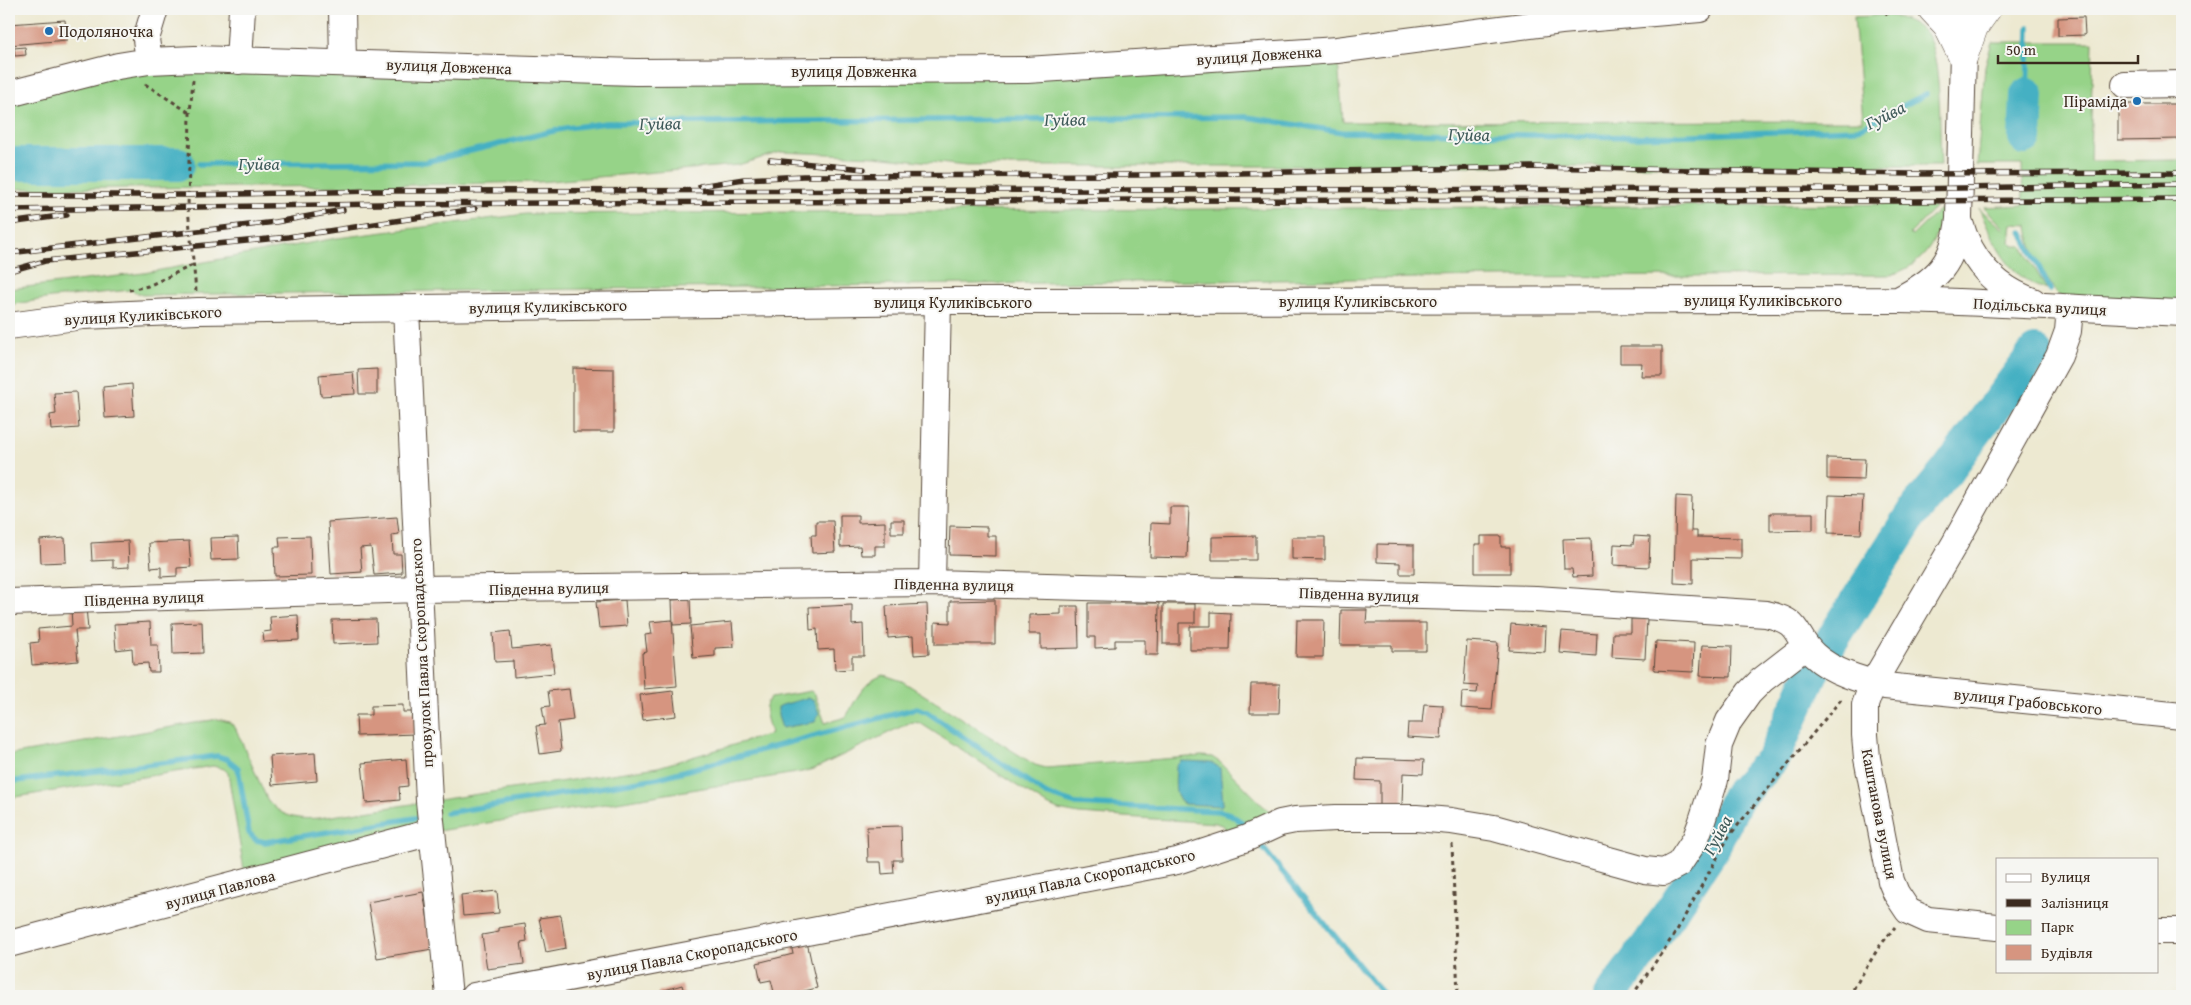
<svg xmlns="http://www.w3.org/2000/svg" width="2191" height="1005" font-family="'Gentium Book Plus',serif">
<rect width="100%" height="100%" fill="#f6f6f2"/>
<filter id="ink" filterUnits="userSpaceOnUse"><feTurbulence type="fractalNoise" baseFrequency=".02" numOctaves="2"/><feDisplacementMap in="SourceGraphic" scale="10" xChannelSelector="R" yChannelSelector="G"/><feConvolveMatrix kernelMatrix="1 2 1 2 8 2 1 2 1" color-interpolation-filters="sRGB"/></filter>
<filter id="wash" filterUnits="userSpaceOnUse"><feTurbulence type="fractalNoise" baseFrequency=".0096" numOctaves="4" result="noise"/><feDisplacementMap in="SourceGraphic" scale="20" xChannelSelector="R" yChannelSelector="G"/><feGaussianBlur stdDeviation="1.12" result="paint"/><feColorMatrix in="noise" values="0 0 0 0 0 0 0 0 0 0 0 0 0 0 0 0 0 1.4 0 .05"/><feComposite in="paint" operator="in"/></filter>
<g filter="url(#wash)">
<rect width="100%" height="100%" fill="#ede9d1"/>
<path fill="#96d388" stroke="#687e53" d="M1887 15C1900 17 1915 22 1925 33 1943 53 1939 136 1941 166H966L875 156 781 152 738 165 539 182 368 186 9 189V94L118 66 636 72 1337 50 1343 122 1863 121 1854 17Z
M1992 42H2093L2090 161 2182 160V311L2070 308C2049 286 2031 256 2028 225L2012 224 2010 242 2014 246H2022L2047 290C2008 278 1994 243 1979 208L2003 229 2004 228 1984 207 2023 205 2022 165H1977L1985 66Z
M1909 204 1910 207H1936L1910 234 1912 236 1942 207C1939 242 1924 264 1891 275L1500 277 142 295 131 290 51 298 9 305V289L144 273 337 238 526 214Z
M884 675 902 681 1035 765 1046 768 1202 756 1212 757 1221 763 1280 823 1231 843 1224 826 1216 823 1079 814 1058 810 1045 804 920 723 911 722 814 769 802 772 432 832 246 882 228 773 224 769 213 766 9 798V755L218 719 229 722 235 727 267 799C281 817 296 820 319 818L658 767 771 734C769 723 760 706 771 698L811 691 815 695 825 723 846 717C856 700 863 681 884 675Z"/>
<path fill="#45b0c3" stroke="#406d70" d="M807 698 814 701 819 713 815 722 782 728 778 716V707L782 705Z
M1181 761 1211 762 1220 768 1223 803 1221 806 1184 804C1172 797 1176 778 1176 766Z"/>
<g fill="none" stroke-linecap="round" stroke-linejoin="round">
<path stroke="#45b0c3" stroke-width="5.5" d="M2027 95 2029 27
M199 164 425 162 566 128 606 123 1247 117 1342 132 1637 137 1858 129 1926 94
M2022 232 2050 290
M9 782 217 756 227 759 238 768 249 833 256 840 265 842 415 818
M446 813 658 778 917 708 927 712 1046 794 1076 804 1219 811 1230 814 1243 823
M1263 848 1384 996"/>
<path stroke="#45b0c3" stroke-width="34" d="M2025 138 2027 95
M10 164H178
M1825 651 1913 512 1947 471 2035 352
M1610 996 1653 938 1712 849 1738 796 1773 758 1814 668"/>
</g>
<g id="blocks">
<path fill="#d69580" d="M2084 17 2085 35 2058 36V18Z
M65 20 67 40 9 45V24Z
M25 47 26 55 15 56 14 48Z
M2118 104H2182V139L2118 140Z
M1620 346H1662V376H1641L1642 363H1620Z
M573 368 614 369V432H573Z
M377 369V394H359L358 370Z
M353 372 355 394 321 396 319 375Z
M132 384 134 416 105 418 103 387Z
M76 392 79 428 51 430 50 415 56 414 54 393Z
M1827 458 1865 459 1864 480 1827 479Z
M1829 495 1863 496 1861 534 1828 533Z
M1676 496 1692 497 1691 531H1697V537L1741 538V559L1693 558V584L1674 583Z
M1170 507H1189L1187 558 1150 557 1151 523 1170 524Z
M1770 513H1813V530L1770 531Z
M840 515H858V523L885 522V546H875V555H861L860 546 840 547Z
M397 517 399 534 392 535 393 554H401L402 573 374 575 371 547 360 548 362 572 331 574 328 522Z
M891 520H904V533H891Z
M816 521H833L835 552 812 553 811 535H816Z
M950 526 987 527V536H996V556L949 555Z
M310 536 311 575 275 576 274 547H280L279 537Z
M1256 536V560H1212V537Z
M1481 536H1501V547H1510V573H1475V544H1481Z
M1634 536 1650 537 1649 567 1613 565 1614 544 1633 545Z
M238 537 239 559 211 560 210 538Z
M1292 537H1325V560L1292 559Z
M65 538 66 562 41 563 40 540Z
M1591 538 1592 576 1573 577 1572 569H1564L1563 539Z
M128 541 129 567 113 568V560L92 561 91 543Z
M189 541 191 567 177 568V576L161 577V567L151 568 149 543Z
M1377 544 1414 545V574H1400V563L1377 562Z
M690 599 691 624 673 625 672 600Z
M625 600 627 626 599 628 596 602Z
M995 600V644H935V622L950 623V601Z
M1088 603H1159L1158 655H1145V640H1115V647L1095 648V637H1088Z
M927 604 929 654 914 655 913 636 888 638 886 606Z
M1163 604H1195V623H1179V644H1163Z
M852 605V625L863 624 864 656H852V669L835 670 834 649 818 650 817 629 810 630 809 607Z
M1061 606H1078L1079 648 1041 649V634H1029V615L1061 614Z
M86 607 88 630H75L78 661 32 665 30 643 39 642 38 629 72 626 71 608Z
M1341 610H1367L1366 623H1426V651H1392V645H1340Z
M1211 612 1231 613 1230 650H1190V626H1211Z
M298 615 299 640 264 642 263 632 271 631 270 617Z
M376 619 377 642 333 644 332 620Z
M1631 619H1647L1645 659 1612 657 1613 633H1631Z
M672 620 677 686 644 689 642 653 647 652 645 635 652 634 650 622Z
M1297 620H1324L1323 657H1296Z
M150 622 151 645H158L159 672H149L148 663 133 664 132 648 116 650 114 624Z
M202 622 203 653 173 654 172 623Z
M732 622 734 647 715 648V656L693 658 690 626Z
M1511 624 1546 627 1545 652 1509 650Z
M510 631 512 649 551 645 554 673 514 677 513 661 495 662 493 633Z
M1562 631 1597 634 1596 656 1560 653Z
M1467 641 1498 643 1492 710 1461 708 1462 692 1477 693 1478 686 1464 685Z
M1656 641 1694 643 1693 672 1654 670Z
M1702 645 1732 646 1731 677 1700 676Z
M1251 684H1280L1279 713H1250Z
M569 689 573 720 558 722 561 751 540 754 536 726 545 725 542 707 550 706 548 691Z
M673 691 676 716 643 720 640 695Z
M1424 704 1443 705 1441 739 1407 737 1408 723H1422Z
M403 705V712H416L417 734 357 736 356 715H371V706Z
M315 753 317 781 272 785 270 756Z
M1357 758 1424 760 1423 774 1403 773 1402 805H1380V781L1356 780Z
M406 759 408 786 399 787 400 800 366 803 362 763Z
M901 826 902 860H893L894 873 882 874 881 862H868L867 827Z
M497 891 499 913 463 916 461 895Z
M423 892 433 949 377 958 368 902Z
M561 915 566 948 546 952 539 918Z
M525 924 527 941 521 942 524 964 487 969 482 935 499 932V928Z
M807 942 817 988 783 996H775L771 980 761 982 757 963 793 954 791 945Z
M682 985 685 996H659L658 992Z"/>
</g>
</g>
<g filter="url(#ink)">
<use href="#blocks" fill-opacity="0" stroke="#564739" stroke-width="1"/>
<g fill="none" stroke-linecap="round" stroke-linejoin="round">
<g stroke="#564739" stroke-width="28">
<path id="minor" d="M342 9 343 63
M149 61 146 39 155 9
M239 61 242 9
M2125 85 2182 84
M9 94 118 66 149 61 195 59 636 72 1027 70 1337 50 1561 21 1700 9
M1959 220C1970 259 1994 288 2033 301
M1898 300C1937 280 1954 264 1959 219L1964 9
M406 308 429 801 449 996
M9 326 83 316 198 311 938 301 1898 300C1993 302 2087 309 2182 313
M932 583 938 301
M9 602 418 589 932 583 1536 599 1766 614C1803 622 1792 634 1814 655 1832 672 1861 680 1885 686L2182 716
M1997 927 1928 920 1908 911 1896 893 1891 881 1867 758 1865 735V705L1873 683 1955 543 2059 356 2068 331 2070 308
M2157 931H2182
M9 944 432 832
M474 996 1177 861 1247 838 1280 823 1295 820 1336 818H1416L1451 821 1494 828 1645 870 1664 872 1679 864 1695 840 1701 824 1715 780 1719 745 1729 721 1749 693 1762 680 1806 646"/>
</g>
<g stroke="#564739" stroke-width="29">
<path id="major" d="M1932 9 1947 25 1963 58
M1963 58 1974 27 1987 9"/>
</g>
<path stroke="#564739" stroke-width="3" stroke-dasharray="4 4" stroke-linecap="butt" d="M2016 9 2017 13
M1887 15V9
M193 80 190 113 188 208 196 291
M145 84 190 113
M129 290 148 286 193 265
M1452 844 1458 996
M1632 996 1676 932 1729 836 1843 697
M1849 996 1879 947 1895 927"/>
<use href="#minor" stroke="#fff" stroke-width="26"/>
<use href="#major" stroke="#fff" stroke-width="28"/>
<g stroke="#3b2a1e" stroke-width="5.5">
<path id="rail" d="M770 160 864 169
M700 186 744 179 803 176 1137 175 1531 167 1910 174 2182 173
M9 195H189L375 191 1910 189 2182 184
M9 210 380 204 1138 200 1910 201 2182 199
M9 223 67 215
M9 253 276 222 343 210
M9 271 45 261 288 237 475 209"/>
</g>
<use href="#rail" stroke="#f6f6f2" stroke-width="4" stroke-dasharray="11" stroke-linecap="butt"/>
</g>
</g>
<g fill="#1f6fb2" stroke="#f6f6f2" stroke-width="2">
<circle cx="49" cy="31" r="5"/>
<circle cx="2137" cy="101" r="5"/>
</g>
<g text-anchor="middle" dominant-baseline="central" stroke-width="4" stroke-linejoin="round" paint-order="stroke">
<g font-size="16" fill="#3b2a1e" stroke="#f6f6f2" text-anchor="start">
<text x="59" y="31">Подоляночка</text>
<text x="2127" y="101" text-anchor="end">Піраміда</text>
</g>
<g font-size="16" fill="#3b2a1e" stroke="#f6f6f2">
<text transform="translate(1259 55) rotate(-4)">вулиця Довженка</text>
<text transform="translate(449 66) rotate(2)">вулиця Довженка</text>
<text x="854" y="71">вулиця Довженка</text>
<text x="1763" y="300">вулиця Куликівського</text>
<text x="1358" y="301">вулиця Куликівського</text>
<text x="953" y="302">вулиця Куликівського</text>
<text transform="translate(548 306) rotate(-1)">вулиця Куликівського</text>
<text transform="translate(2040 306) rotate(3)">Подільська вулиця</text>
<text transform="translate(143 315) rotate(-3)">вулиця Куликівського</text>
<text transform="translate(954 584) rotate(1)">Південна вулиця</text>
<text transform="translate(549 588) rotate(-1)">Південна вулиця</text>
<text transform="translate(1359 594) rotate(2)">Південна вулиця</text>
<text transform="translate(144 598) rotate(-2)">Південна вулиця</text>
<text transform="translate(421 653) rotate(-93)">провулок Павла Скоропадського</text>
<text transform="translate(2028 701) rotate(6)">вулиця Грабовського</text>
<text transform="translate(1880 814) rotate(79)">Каштанова вулиця</text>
<text transform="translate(1090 876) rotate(-12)">вулиця Павла Скоропадського</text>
<text transform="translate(220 889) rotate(-15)">вулиця Павлова</text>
<text transform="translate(692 954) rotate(-11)">вулиця Павла Скоропадського</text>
</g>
<g font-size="18" font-style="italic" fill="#3e5958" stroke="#f6f6f2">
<text transform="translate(1885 115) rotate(-27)">Гуйва</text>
<text transform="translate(1065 119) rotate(-1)">Гуйва</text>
<text transform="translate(660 123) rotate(-1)">Гуйва</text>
<text transform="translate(1469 134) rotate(1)">Гуйва</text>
<text x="259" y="163">Гуйва</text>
<text transform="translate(1717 835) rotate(-62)">Гуйва</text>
</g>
</g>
<rect width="2191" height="1005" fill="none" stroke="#f6f6f2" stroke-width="30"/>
<rect x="1996" y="858" width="162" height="115" fill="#f6f6f2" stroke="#aba49d"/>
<rect x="2006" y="874" width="25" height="8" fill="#ffffff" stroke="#aba49d"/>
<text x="2041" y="882" font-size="15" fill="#3b2a1e">Вулиця</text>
<rect x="2006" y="899" width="25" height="8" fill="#3b2a1e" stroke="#aba49d"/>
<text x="2041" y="908" font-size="15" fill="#3b2a1e">Залізниця</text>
<rect x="2006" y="920" width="25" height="15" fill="#96d388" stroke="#aba49d"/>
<text x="2041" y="932" font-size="15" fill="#3b2a1e">Парк</text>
<rect x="2006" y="945" width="25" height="15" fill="#d69580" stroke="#aba49d"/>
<text x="2041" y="958" font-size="15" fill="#3b2a1e">Будівля</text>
<path d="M1998 55v8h140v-8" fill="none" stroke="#3b2a1e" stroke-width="2.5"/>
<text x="2006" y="55" font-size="15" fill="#3b2a1e" stroke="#f6f6f2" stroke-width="4" paint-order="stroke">50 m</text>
</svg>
